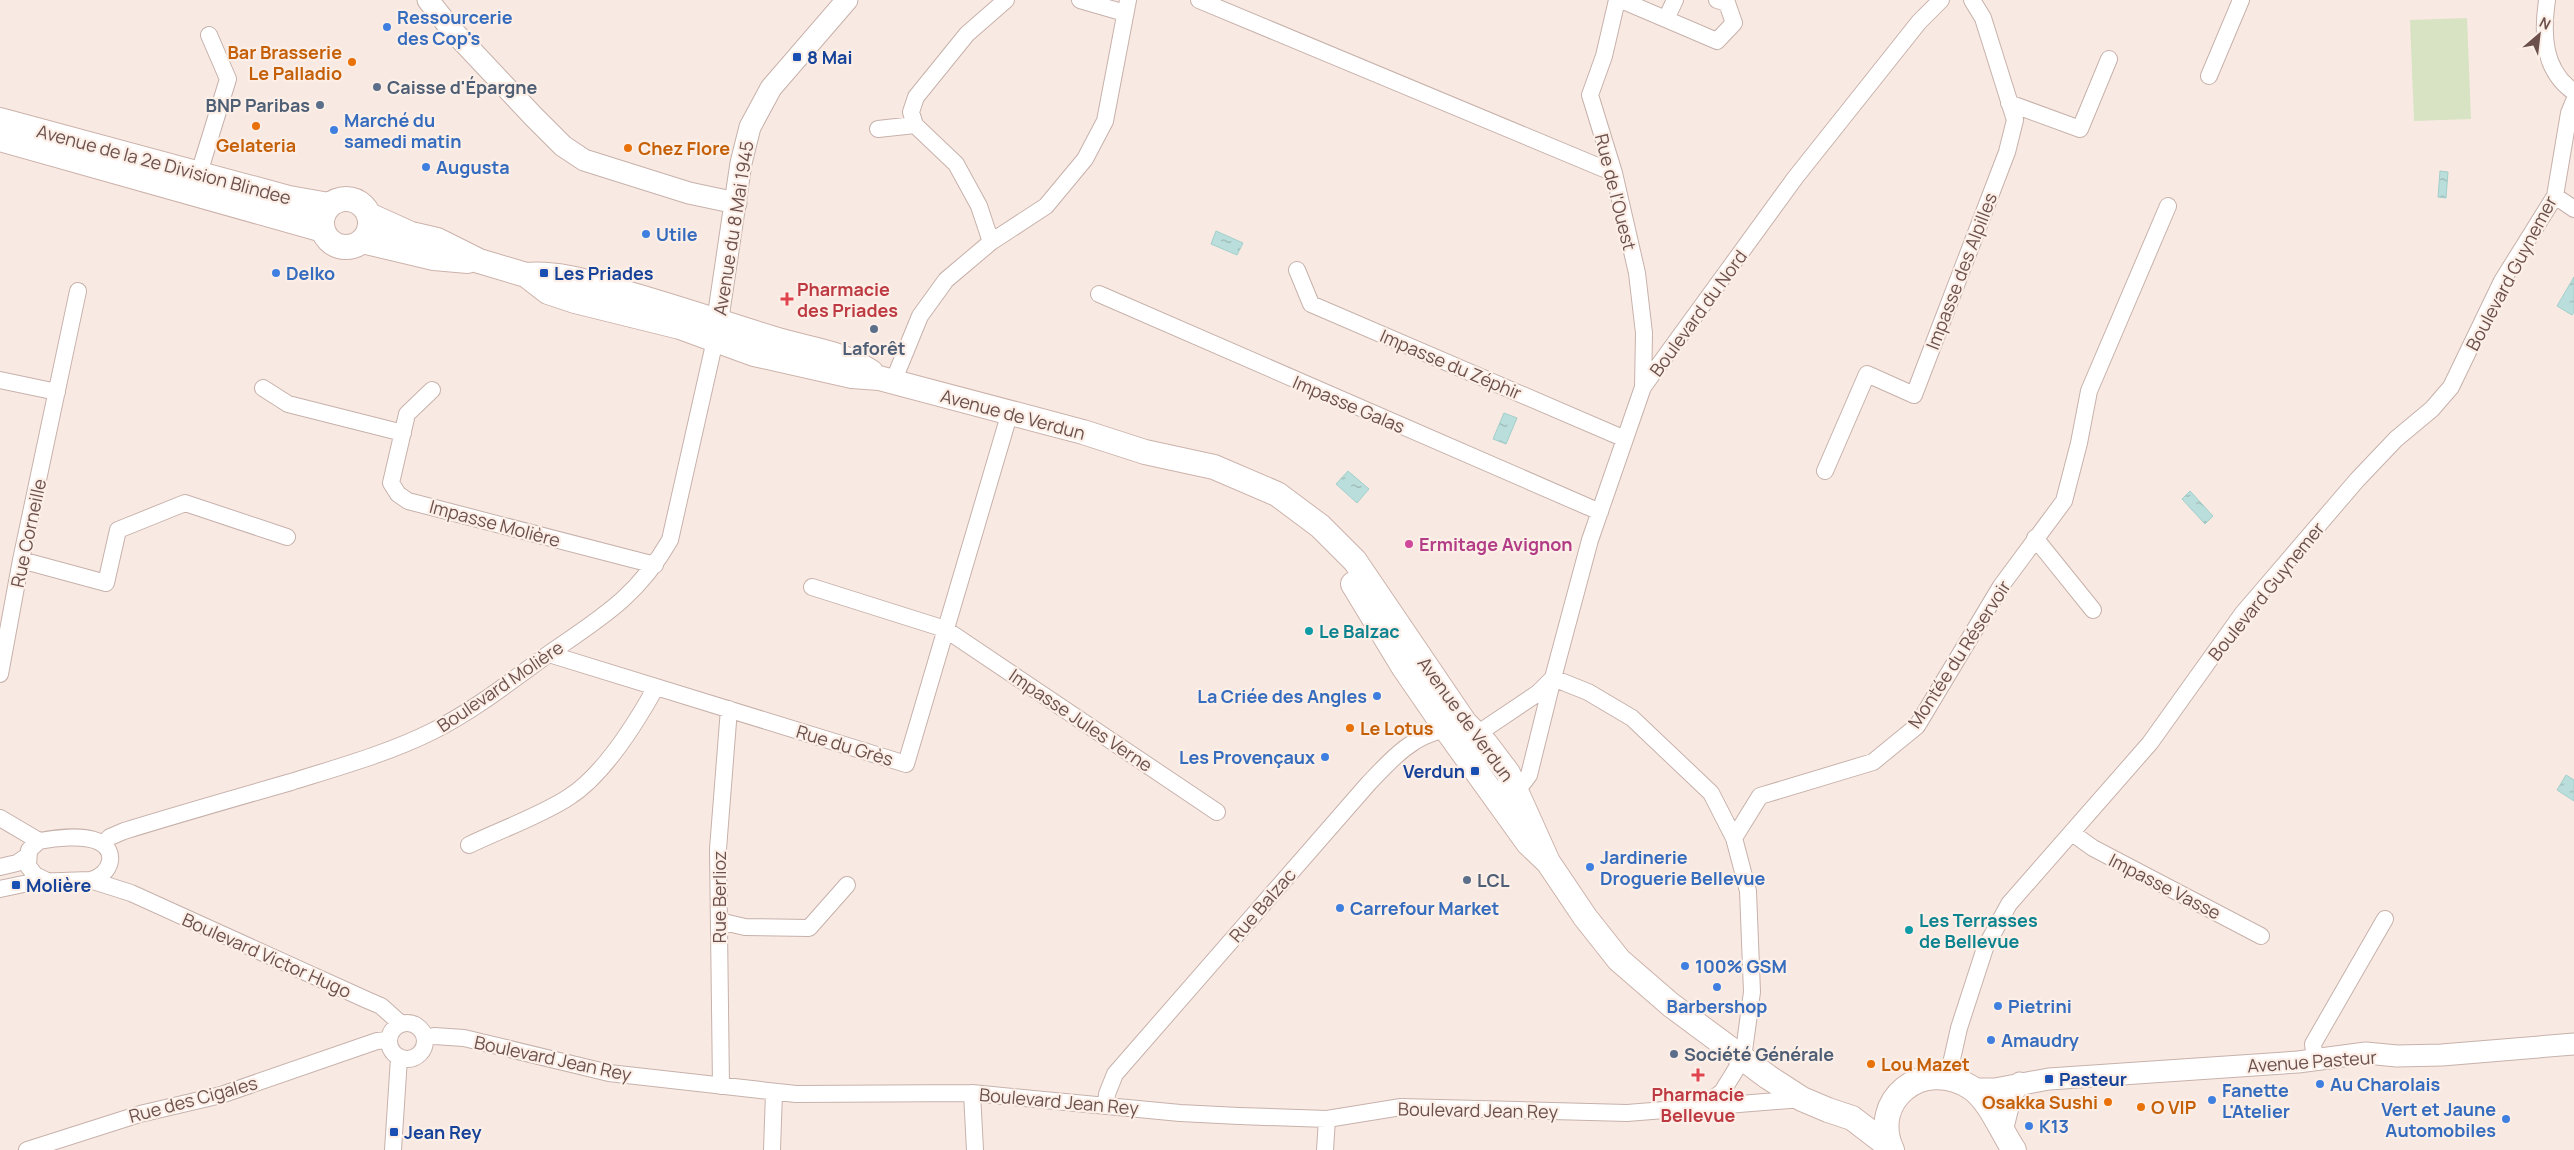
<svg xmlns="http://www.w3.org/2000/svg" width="2574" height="1150" font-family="Manrope,sans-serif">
<defs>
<pattern id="water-ripples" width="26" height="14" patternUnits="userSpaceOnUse" patternTransform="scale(1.25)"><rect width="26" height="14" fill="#badedb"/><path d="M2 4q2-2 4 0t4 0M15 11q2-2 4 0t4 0" fill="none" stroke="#9bb6b4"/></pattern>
</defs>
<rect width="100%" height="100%" fill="#f8eae2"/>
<path fill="#d7e3c3" d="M2467 18 2471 119 2414 121 2410 20Z"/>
<path fill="url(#water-ripples)" stroke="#a2cfcb" d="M2440 171 2448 172 2446 198 2438 197Z
M1216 231 1243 243 1237 255 1211 244Z
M2574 277V312L2572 315 2557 306Z
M1504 413 1517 418 1506 444 1493 439Z
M1348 471 1369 489 1357 503 1336 484Z
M2190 491 2213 516 2205 524 2182 499Z
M2566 775 2574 780V801L2557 790Z"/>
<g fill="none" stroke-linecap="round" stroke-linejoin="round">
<g stroke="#c7b1ab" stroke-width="18">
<path id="minor" d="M1080 0 1125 13
M1199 0 1614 173
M1617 0 1604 56 1590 95 1614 173 1637 273 1644 333 1643 387
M1621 0 1717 41 1734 23 1727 3 1717 0
M2547 0C2542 35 2543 70 2574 92
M1666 19 1675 0
M2209 76 2241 0
M2009 103 2080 129 2109 59
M878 129 915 125
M196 183 228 79 209 35
M2555 196 2574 209
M991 242 979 206 956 164 915 125 911 112 916 97 967 34 1006 0
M1297 270 1311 304 1625 439
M1099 294 1600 512
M0 380 57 392
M893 382 920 316 946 280 991 242 1046 206 1085 159 1105 121 1128 0
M263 388 288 404 403 433
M432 390 407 414 391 483 398 494 408 501 655 565
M1825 471 1867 374 1914 395 2007 152 2015 120 1983 18 1972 0
M2035 538 2093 610
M21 560 106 583 118 530 185 503 287 537
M812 587 945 629 1217 812
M549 654 906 764 1010 412
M0 674 21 560 78 291
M1553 678 1588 692 1632 718 1711 793 1734 838
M1505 789 1523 783 1529 775 1553 678 1590 540 1643 387 1795 178 1919 22 1941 0
M0 818 39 841
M2072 833 2093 848 2261 936
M103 844 110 837 124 831C179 814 235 798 291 782 339 767 389 753 433 731 475 710 512 680 550 653 602 617 637 597 670 540L715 340
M469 845C500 830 542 815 569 797 605 774 636 723 656 687
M0 867 17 863 27 856
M90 880 131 893 367 1000 381 1006 400 1023
M0 889 33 882 90 880C110 876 120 851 97 841 82 835 55 838 39 841L29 850 28 866 35 875 47 881
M719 921 745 927 809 928 847 885
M389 1041a18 18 0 1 1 36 0a18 18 0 1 1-36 0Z
M425 1038 434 1036 464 1038 609 1073 796 1094 972 1093 1180 1113 1239 1116 1327 1119 1401 1107 1627 1113 1802 1099
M2315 1059 2313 1044 2385 919
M1948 1077 1959 1028 1985 948 2009 904 2150 743 2243 613 2357 480 2396 439 2432 409 2451 387 2502 281 2555 196 2569 113 2574 101
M721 1086 718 849 729 709
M972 1093 975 1150
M1106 1106 1107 1094 1115 1074 1368 784C1389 762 1411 736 1444 730 1457 727 1469 734 1483 730L1538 693 1553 678
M1700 1108 1722 1092 1743 1058 1752 992 1748 891 1734 838 1760 796 1873 762 1917 726 2001 586 2064 501 2079 443 2089 391 2168 206
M27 1150 140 1114 221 1095 377 1041 388 1040
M393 1150 399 1058
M772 1150 774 1092
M1325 1150 1327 1119"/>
</g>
<g stroke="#c7b1ab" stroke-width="23">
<path id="tertiary" d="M428 0 451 29 534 117 563 146 584 160 689 193 736 203
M715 338 741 163 750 127 771 88 847 0
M1972 1089H1995L2049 1079 2298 1062 2366 1053 2397 1056 2442 1055 2574 1044
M2002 1131 2011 1095 2020 1083"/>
</g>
<g stroke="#ccb2ab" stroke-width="26">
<path id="secondary" d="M0 120 289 198 329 205
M0 139 323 230
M322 223a24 24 0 1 1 48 0a24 24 0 1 1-48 0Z
M369 215 411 234 437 240 479 261 526 275 548 292 575 301 680 327 754 354 852 376 879 378 1083 432 1145 452 1214 467 1277 494 1320 526 1355 561 1465 723 1486 744 1508 773 1548 862
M362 241 434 258 468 261
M526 275C560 272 594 284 626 293 675 307 723 323 771 338 805 349 840 351 871 372
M1353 584 1404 668 1446 729 1528 843 1548 862 1585 917 1619 960 1671 1005 1768 1077 1802 1099 1828 1110 1852 1118 1890 1147
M1892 1150C1869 1101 1922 1057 1970 1087 1990 1100 2001 1131 2014 1150"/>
</g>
<use href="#minor" stroke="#fff" stroke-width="16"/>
<use href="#tertiary" stroke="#fff" stroke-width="21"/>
<use href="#secondary" stroke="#fff" stroke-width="24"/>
</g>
<g fill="#3f7fe0" stroke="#fcefe7" stroke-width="2">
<circle cx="387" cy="27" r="5"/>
<circle cx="334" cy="130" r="5"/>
<circle cx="426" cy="167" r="5"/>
<circle cx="646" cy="234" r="5"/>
<circle cx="276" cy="273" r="5"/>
<circle cx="1377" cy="696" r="5"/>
<circle cx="1325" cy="757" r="5"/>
<circle cx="1590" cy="867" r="5"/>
<circle cx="1340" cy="908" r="5"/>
<circle cx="1685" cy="966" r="5"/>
<circle cx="1717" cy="987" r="5"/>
<circle cx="1998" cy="1006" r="5"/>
<circle cx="1991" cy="1040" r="5"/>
<circle cx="2320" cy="1084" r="5"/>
<circle cx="2212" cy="1100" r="5"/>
<circle cx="2506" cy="1119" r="5"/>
<circle cx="2029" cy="1126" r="5"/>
</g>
<g fill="#1a4fb4" stroke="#fcefe7" stroke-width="2">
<rect x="792" y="52" width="10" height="10" rx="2.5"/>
<rect x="539" y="268" width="10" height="10" rx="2.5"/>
<rect x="1470" y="766" width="10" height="10" rx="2.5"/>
<rect x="11" y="880" width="10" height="10" rx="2.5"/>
<rect x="2044" y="1074" width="10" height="10" rx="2.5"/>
<rect x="389" y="1127" width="10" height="10" rx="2.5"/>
</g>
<g fill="#e8710a" stroke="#fcefe7" stroke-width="2">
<circle cx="352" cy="62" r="5"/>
<circle cx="256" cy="126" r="5"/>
<circle cx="628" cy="148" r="5"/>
<circle cx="1350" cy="728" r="5"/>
<circle cx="1871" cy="1064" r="5"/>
<circle cx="2108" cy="1102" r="5"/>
<circle cx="2141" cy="1107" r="5"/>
</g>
<g fill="#5c6f8a" stroke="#fcefe7" stroke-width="2">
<circle cx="377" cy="87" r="5"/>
<circle cx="320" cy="105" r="5"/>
<circle cx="874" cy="329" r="5"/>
<circle cx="1467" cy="880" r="5"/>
<circle cx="1674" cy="1054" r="5"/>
</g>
<g fill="#e0444e" stroke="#fcefe7" stroke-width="2">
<path d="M784.5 291.5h5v5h5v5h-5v5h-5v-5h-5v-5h5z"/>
<path d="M1695.5 1067.5h5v5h5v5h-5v5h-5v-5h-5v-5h5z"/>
</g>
<circle fill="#d1479c" stroke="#fcefe7" stroke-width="2" cx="1409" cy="544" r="5"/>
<g fill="#0f9aa8" stroke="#fcefe7" stroke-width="2">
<circle cx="1309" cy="631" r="5"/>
<circle cx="1909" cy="930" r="5"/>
</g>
<g text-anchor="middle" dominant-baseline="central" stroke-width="4.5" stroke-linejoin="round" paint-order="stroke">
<g font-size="18" font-weight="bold" fill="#366cbe" stroke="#fcefe7" text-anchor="start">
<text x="397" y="17">Ressourcerie<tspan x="397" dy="21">des Cop's</tspan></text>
<text x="344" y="120">Marché du<tspan x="344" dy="21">samedi matin</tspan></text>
<text x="436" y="167">Augusta</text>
<text x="656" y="234">Utile</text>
<text x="286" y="273">Delko</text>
<text x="1367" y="696" text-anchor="end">La Criée des Angles</text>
<text x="1315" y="757" text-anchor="end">Les Provençaux</text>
<text x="1600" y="857">Jardinerie<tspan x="1600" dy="21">Droguerie Bellevue</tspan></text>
<text x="1350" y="908">Carrefour Market</text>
<text x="1695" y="966">100% GSM</text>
<text x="1717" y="1006" text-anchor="middle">Barbershop</text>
<text x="2008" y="1006">Pietrini</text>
<text x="2001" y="1040">Amaudry</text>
<text x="2330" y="1084">Au Charolais</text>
<text x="2222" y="1090">Fanette<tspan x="2222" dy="21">L'Atelier</tspan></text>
<text x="2496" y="1109" text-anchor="end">Vert et Jaune<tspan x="2496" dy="21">Automobiles</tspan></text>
<text x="2039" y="1126">K13</text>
</g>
<g font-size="18" font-weight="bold" fill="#c56008" stroke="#fcefe7" text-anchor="start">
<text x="342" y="52" text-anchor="end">Bar Brasserie<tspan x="342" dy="21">Le Palladio</tspan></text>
<text x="256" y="145" text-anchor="middle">Gelateria</text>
<text x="638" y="148">Chez Flore</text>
<text x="1360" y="728">Le Lotus</text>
<text x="1881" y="1064">Lou Mazet</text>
<text x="2098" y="1102" text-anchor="end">Osakka Sushi</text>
<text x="2151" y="1107">O VIP</text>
</g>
<g font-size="18" font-weight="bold" fill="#164399" stroke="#fcefe7" text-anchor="start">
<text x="807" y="57">8 Mai</text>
<text x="554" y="273">Les Priades</text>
<text x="1465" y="771" text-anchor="end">Verdun</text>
<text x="26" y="885">Molière</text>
<text x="2059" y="1079">Pasteur</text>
<text x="404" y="1132">Jean Rey</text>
</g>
<g font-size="18" font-weight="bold" fill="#4e5e75" stroke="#fcefe7" text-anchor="start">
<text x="387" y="87">Caisse d'Épargne</text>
<text x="310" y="105" text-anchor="end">BNP Paribas</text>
<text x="874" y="348" text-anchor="middle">Laforêt</text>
<text x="1477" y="880">LCL</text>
<text x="1684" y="1054">Société Générale</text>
</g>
<g font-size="18" fill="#6c504c" stroke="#fcefe7">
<text transform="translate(164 164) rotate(15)">Avenue de la 2e Division Blindee</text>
<text transform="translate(1616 192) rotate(76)">Rue de l'Ouest</text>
<text transform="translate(733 228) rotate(-81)">Avenue du 8 Mai 1945</text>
<text transform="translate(1961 271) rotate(-69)">Impasse des Alpilles</text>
<text transform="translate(2511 273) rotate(-62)">Boulevard Guynemer</text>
<text transform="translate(1698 313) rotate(-54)">Boulevard du Nord</text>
<text transform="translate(1451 364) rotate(23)">Impasse du Zéphir</text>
<text transform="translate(1349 404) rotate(23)">Impasse Galas</text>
<text transform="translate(1013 414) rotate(15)">Avenue de Verdun</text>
<text transform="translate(495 523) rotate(15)">Impasse Molière</text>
<text transform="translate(28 533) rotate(-78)">Rue Corneille</text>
<text transform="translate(2266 591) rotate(-51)">Boulevard Guynemer</text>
<text transform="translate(1959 654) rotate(-57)">Montée du Réservoir</text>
<text transform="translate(500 686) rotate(-34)">Boulevard Molière</text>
<text transform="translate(1466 719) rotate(54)">Avenue de Verdun</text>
<text transform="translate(1081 720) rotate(34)">Impasse Jules Verne</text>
<text transform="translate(845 745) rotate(17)">Rue du Grès</text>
<text transform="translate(2165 886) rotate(27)">Impasse Vasse</text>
<text transform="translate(719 897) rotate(-90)">Rue Berlioz</text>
<text transform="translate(1262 905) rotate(-49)">Rue Balzac</text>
<text transform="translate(267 955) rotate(24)">Boulevard Victor Hugo</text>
<text transform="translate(553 1058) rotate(12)">Boulevard Jean Rey</text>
<text transform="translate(2312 1061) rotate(-4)">Avenue Pasteur</text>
<text transform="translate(193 1099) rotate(-15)">Rue des Cigales</text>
<text transform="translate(1059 1101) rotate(5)">Boulevard Jean Rey</text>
<text transform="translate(1478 1110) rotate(1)">Boulevard Jean Rey</text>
</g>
<g font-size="18" font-weight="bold" fill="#be3a42" stroke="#fcefe7" text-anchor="start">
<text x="797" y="289">Pharmacie<tspan x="797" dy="21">des Priades</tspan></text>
<text x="1698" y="1094" text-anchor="middle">Pharmacie<tspan x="1698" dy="21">Bellevue</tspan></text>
</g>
<g font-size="18" font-weight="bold" fill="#b23c85" stroke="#fcefe7" text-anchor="start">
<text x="1419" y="544">Ermitage Avignon</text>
</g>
<g font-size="18" font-weight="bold" fill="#0d838f" stroke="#fcefe7" text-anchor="start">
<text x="1319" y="631">Le Balzac</text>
<text x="1919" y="920">Les Terrasses<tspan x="1919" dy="21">de Bellevue</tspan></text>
</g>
</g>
<g transform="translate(2539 35) rotate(28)" stroke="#fcefe7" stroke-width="4" paint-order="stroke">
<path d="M0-4L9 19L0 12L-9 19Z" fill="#6c504c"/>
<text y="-8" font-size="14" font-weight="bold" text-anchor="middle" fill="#6c504c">N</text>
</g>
</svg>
